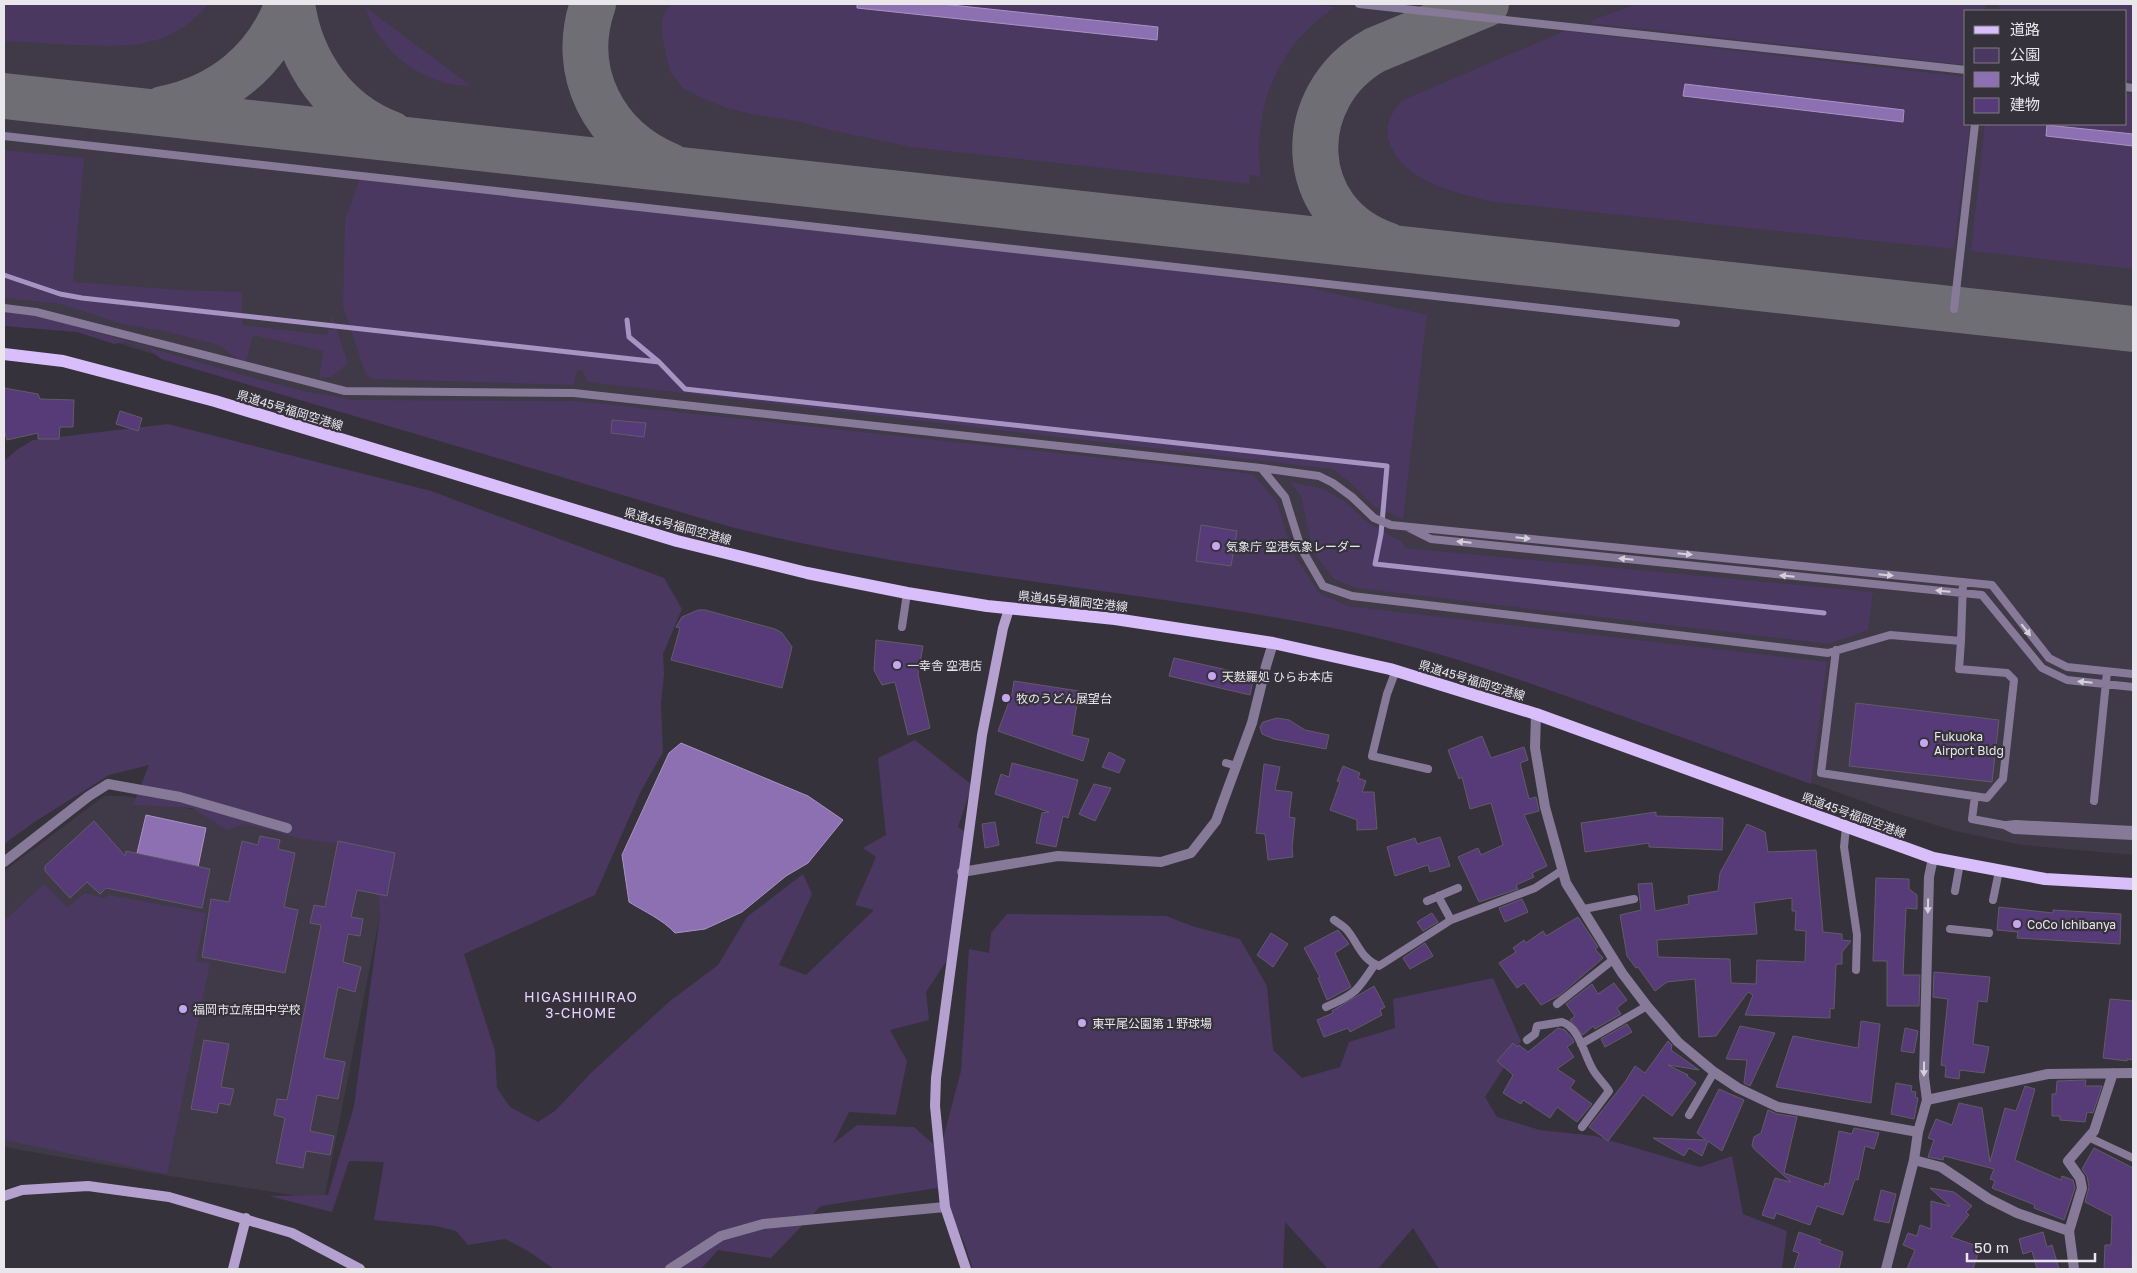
<svg xmlns="http://www.w3.org/2000/svg" width="2137" height="1273" font-family="'Golos Text','Noto Sans JP',sans-serif">
<rect width="100%" height="100%" fill="#36323b"/>
<path fill="#3f3948" fill-rule="evenodd" d="M4 4H2133V855L2022 845 1955 831 1892 812 1520 677 1361 631 1201 604 839 551 801 542 191 366 76 330 4 324ZM1966 11H2126V124H1966Z
M104 796H125L393 849 324 1200 170 1176 4 1147V871Z"/>
<path fill="#4a3861" d="M4 4H208C171 50 126 47 74 45 50 44 27 42 4 41Z
M670 4H1305L1335 7C1277 47 1252 107 1261 177L1250 175 1249 184 911 147 830 130 802 122 752 114 727 108 704 99 683 88 670 72 662 36V19Z
M1637 4H1986L1985 11H1966V65L1589 23 1595 19Z
M1999 4H2133V81L2126 80V11H1999Z
M365 7 471 86C423 86 379 52 365 7Z
M1565 31 1966 77V124H1970L1954 249 1494 202C1457 193 1402 182 1389 141 1384 125 1392 111 1403 100Z
M2126 94H2133V269L1971 251 1985 124H2126Z
M4 150 84 158 73 282 183 290 242 292V325L327 335 332 316 348 363 331 377 319 378 323 351 253 335 246 362 239 360 219 345 164 331 122 324 61 304 4 298Z
M360 179 967 245 1307 287 1427 315 1403 519 1374 506 1354 486 1333 469 588 382 582 370H577L574 385 373 379 366 375 343 306 345 219Z
M4 311 38 315 253 378 303 391 354 400 575 401 1253 474 1277 502 1292 552 1319 593 1347 606 1827 662 1811 784C1745 760 1678 736 1611 712 1520 679 1428 647 1333 628 1133 589 929 576 731 527L161 359 149 349 124 342 114 344 77 332 4 326Z
M168 424 431 491 664 578 682 609 663 654 664 674 661 704 663 752 641 791 595 895 464 954 495 1051 497 1088 510 1107 538 1122 555 1111 591 1073 670 1001 718 965 747 917 803 874 812 894 779 965 806 975 874 910 855 905 876 857 863 848 886 835 878 758 915 740 972 785 958 827 973 837 955 948 926 992 929 1020 890 1030 907 1061 896 1115 849 1112 833 1144 857 1125 914 1127 940 1150 961 1071 969 949 989 953 991 933 1007 914 1166 916 1192 926 1240 939 1267 986 1273 1050 1302 1078 1340 1067 1349 1042 1395 1028 1393 999 1493 978 1521 1041 1485 1097 1497 1117 1540 1130 1595 1136 1700 1167 1732 1156 1743 1214 1787 1231 1782 1269H1439L1413 1228 1378 1269H1328L1285 1222 1283 1269H973L964 1242 937 1188 821 1206 771 1258 718 1250 701 1269H554L528 1251 505 1239 468 1245 456 1231 436 1226 374 1220 384 1162 349 1161 332 1212 269 1196 328 1195 354 1106 380 916 376 849 303 839 245 824 227 830 192 808 133 805 149 765 109 775 36 821 4 844V461L18 449 33 440Z
M1290 482 1324 489 1344 501 1368 523 1402 542 1405 548 1873 592 1868 630 1829 644 1356 588 1334 579 1313 552 1301 496Z
M44 884 67 907 85 893 104 898 109 895 206 913 196 961 210 963 167 1174 4 1140V921Z"/>
<path fill="#8c70b2" stroke="#a894c3" d="M857 4H942L1158 27 1157 40 857 8Z
M1685 84 1904 110 1903 122 1683 96Z
M2047 125 2133 134V146L2046 136Z
M681 743 808 796 843 820 808 863 786 876 742 912 705 929 675 933C662 919 645 912 629 902L622 855 669 753Z
M146 815 206 828 198 867 137 853Z"/>
<g fill="none" stroke-linecap="round" stroke-linejoin="round">
<path stroke="#a894c3" stroke-width="5" d="M4 275 60 294 82 298 659 362
M627 320 629 337 659 362 685 389 1387 466 1381 534 1375 564 1824 613"/>
<path stroke="#706e75" stroke-width="46" d="M292 4C300 62 335 113 391 134
M593 4C569 72 604 139 670 166
M4 96 2133 329
M163 109C222 97 267 61 288 4
M1387 245C1295 214 1292 96 1375 50L1486 4"/>
</g>
<path fill="#563b78" stroke="#605c66" fill-rule="evenodd" d="M4 388 38 394 40 399 74 400 73 427H60L59 439H38V433L7 440 4 429Z
M120 411 142 418 138 431 116 424Z
M612 420 646 423 644 437 611 433Z
M1201 525 1237 531 1231 566 1196 561Z
M698 610H705L775 629 782 633 792 647 782 688 671 660 680 628 676 627 682 617Z
M876 640 923 646 918 674 930 728 908 735 895 682 882 685 874 670Z
M1174 658 1254 676 1250 695 1169 676Z
M1014 681 1079 691 1072 735 1089 739 1083 761 998 731 1012 694Z
M1856 703 1999 720 1992 782 1849 766Z
M1277 718 1289 720 1305 730 1329 735 1326 749 1274 739 1262 734 1260 727 1263 722Z
M1482 736 1491 758 1524 747 1528 760 1520 763 1529 799 1536 797 1539 811 1524 815 1547 866 1532 873 1534 877 1516 885 1518 889 1479 902 1458 857 1478 848 1481 855 1503 845 1491 803 1470 809 1462 777 1459 779 1448 750Z
M1109 752 1125 760 1119 773 1102 767Z
M1012 763 1078 780 1068 818 1063 816 1056 847 1036 843 1042 813 1049 812 995 794 1001 774 1009 777Z
M1264 764 1280 767 1275 790 1292 792 1289 817 1295 818 1292 848 1293 857 1268 860 1265 834 1256 833Z
M1343 766 1360 773 1358 778 1366 781 1362 792H1374L1377 829 1357 830V820L1330 810 1340 782 1337 781Z
M1094 784 1111 788 1095 821 1079 814Z
M1656 812V816L1723 818 1722 850 1649 847V843L1585 852 1581 823Z
M94 821 125 856 126 851 210 869 202 908 106 888 100 894 87 882 70 898 45 871V866Z
M995 822 999 845 985 848 982 824Z
M1747 824 1765 832 1768 852 1816 850 1823 932 1842 934V940L1851 941 1842 952V964H1836L1834 1009 1830 1008V1018L1745 1015 1753 995 1748 992 1716 1036 1699 1037 1695 979 1667 982 1655 991 1638 967 1636 968 1627 956 1620 915 1641 910 1638 884 1652 883 1655 911 1689 904 1688 896 1718 891 1720 873ZM1792 898V911H1796L1795 930 1806 931 1805 962 1757 960 1756 984 1731 983 1730 959 1658 957 1657 940 1757 934 1754 903Z
M260 836 280 840 278 849 295 853 284 907 298 910 285 973 202 957 211 899 229 902 242 841 258 845Z
M1440 837 1450 866 1430 872 1428 865 1395 876 1387 847 1415 838 1417 844Z
M338 841 395 853 387 896 357 890 351 917 363 919 360 936 348 934 343 962 361 967 355 992 338 987 324 1058 345 1062 338 1099 317 1095 310 1131 334 1136 330 1155 306 1151 303 1168 276 1163 285 1118 274 1115 277 1099 287 1100 321 925 310 923 314 905 325 907Z
M1876 878 1909 879V889L1917 895V909L1906 908 1903 975H1920L1919 1006H1887V961H1873Z
M1522 899 1528 912 1505 922 1499 908Z
M1999 907 2053 913V910L2121 914 2120 944 2017 938 2018 932 1997 930Z
M1432 913 1438 922 1423 931 1417 922Z
M1578 917 1598 947 1595 949 1603 958 1560 995 1541 1005 1524 983 1517 988 1499 963 1516 952 1513 948 1524 940 1526 943 1543 931 1546 936Z
M1338 930 1349 944 1335 953 1351 987 1327 1000 1318 978 1320 977 1304 948Z
M1271 933 1288 944 1273 967 1257 955Z
M1425 943 1433 956 1410 969 1403 958Z
M1934 972 1990 977 1987 1002 1978 1001 1973 1044 1989 1047 1984 1073 1960 1070 1959 1079 1945 1077 1946 1066 1941 1065 1948 999 1933 997Z
M1614 983 1627 1000 1617 1008 1621 1014 1595 1029 1593 1026 1583 1035 1570 1020 1575 1016 1566 1004 1592 984 1598 994Z
M1374 986 1385 1007 1380 1010 1382 1015 1350 1032 1348 1028 1324 1037 1317 1020 1333 1013 1332 1011Z
M2110 999 2133 1001V1060L2127 1059V1061L2103 1058Z
M1861 1021 1880 1024 1871 1103 1776 1087 1793 1036 1858 1048Z
M1627 1024 1632 1032 1605 1047 1601 1039Z
M1740 1026 1775 1033 1750 1086 1744 1083 1747 1060 1726 1059Z
M1558 1028 1565 1030 1572 1038 1574 1042 1567 1047 1574 1057 1557 1069 1575 1081 1570 1088 1592 1104 1577 1122 1557 1107 1550 1118 1523 1100 1521 1104 1503 1093 1513 1075 1497 1061 1513 1043 1517 1047 1519 1045 1528 1052Z
M1905 1028 1918 1031 1914 1053 1901 1051Z
M204 1040 229 1044 221 1087 234 1089 230 1105 219 1103 217 1113 191 1109Z
M1668 1041 1672 1045 1671 1050 1699 1070 1668 1065 1688 1075 1687 1076 1696 1083 1672 1116 1643 1095 1608 1141 1589 1127 1625 1082 1635 1066 1645 1073Z
M2086 1080 2085 1086H2102L2093 1113 2087 1112 2085 1122 2060 1120V1116H2052V1094H2056L2057 1081Z
M1896 1083 1912 1086 1911 1091 1916 1092 1915 1097 1918 1098 1914 1119 1891 1114Z
M2025 1086 2035 1089 2015 1160 2061 1180 2062 1176 2073 1180 2075 1188 2064 1220 2034 1208 2035 1205 1992 1188 1995 1181 1990 1179 1994 1169 1944 1156 1943 1160 1928 1157 1934 1140 1928 1138 1936 1119 1952 1125 1959 1103 1982 1108 1990 1162 2005 1108 2016 1111Z
M1719 1089 1744 1100 1722 1151 1708 1141 1702 1156 1689 1148 1684 1156 1653 1138 1706 1140 1697 1133Z
M1768 1110 1777 1114 1797 1117 1784 1173 1824 1187 1825 1183 1829 1184 1839 1131 1852 1134 1854 1128 1879 1133 1874 1149 1865 1146 1858 1180 1855 1179 1843 1215 1817 1206 1810 1225 1776 1213 1774 1219 1762 1215 1775 1178 1791 1182 1754 1149 1752 1145 1754 1137 1761 1133Z
M2094 1148 2133 1168 2132 1269H2104L2105 1245H2111L2112 1216 2085 1202 2089 1187 2087 1176 2082 1169Z
M1930 1188 1954 1192 1972 1206 1966 1212 1969 1215 1951 1237 1980 1247 1973 1269H1907L1915 1250 1903 1245 1908 1233 1917 1236 1920 1225 1931 1229V1201L1950 1206Z
M1881 1190 1896 1194 1889 1223 1874 1220Z
M1799 1232 1821 1240 1819 1243 1843 1252 1839 1269H1794L1799 1253 1793 1251Z
M2043 1232 2047 1247 2052 1245 2059 1269H2037L2032 1251 2023 1254 2019 1239Z"/>
<g fill="none" stroke-linecap="round" stroke-linejoin="round">
<path stroke="#867a98" stroke-width="8" d="M1359 4 1966 70
M2126 87 2133 88
M4 136 1676 323
M4 308 36 312 345 391 574 393 1261 468 1285 497 1301 548 1323 586 1352 596 1828 653 1890 635 1961 641 1963 582
M1954 309 1975 124
M1261 468 1319 476 1333 483 1352 497 1374 518 1391 525 1992 585 2049 658 2067 667 2133 674
M1409 528 1431 539 1982 595 2042 668 2067 680 2133 687
M902 627 907 593
M1836 650 1821 773 1987 798 2003 779 2014 680 2007 673 1959 669 1961 641
M1396 670 1387 694 1372 756 1428 769
M1226 763 1237 766
M1975 796 1972 819 2004 825 2014 830 2133 836
M2094 801 2107 672
M2006 825 2016 824 2133 830
M1846 827 1844 847 1857 935 1856 970
M1955 891 1960 863
M1438 896 1451 920
M1993 900 1999 871
M1427 901 1458 888
M1584 909 1634 899
M1334 920C1338 923 1344 926 1347 930 1358 943 1361 959 1379 966L1451 920 1535 888 1561 871
M1950 929 1989 933
M1557 1004 1614 959
M1326 1007C1356 994 1357 991 1375 964
M1527 1040 1535 1034 1537 1026 1562 1022C1579 1027 1584 1054 1592 1068 1596 1076 1604 1083 1609 1091L1582 1127
M1581 1044 1647 1006
M1689 1115 1714 1072
M2088 1137 2133 1158"/>
<path stroke="#867a98" stroke-width="10" d="M1536 714 1535 748 1545 807 1566 883 1622 973 1647 1006 1678 1042 1714 1072 1738 1088 1778 1107 1918 1132
M4 862 89 796 108 784 180 797 287 828
M962 872 1058 856 1161 862 1191 853 1216 821 1252 723 1266 666 1273 643
M1927 1100 2048 1074 2133 1073
M1914 1160 1941 1167 1989 1199 2017 1213 2069 1231 2074 1269
M2069 1231 2082 1188 2080 1178 2068 1161 2094 1131 2113 1073
M670 1269 721 1236 763 1224 945 1207
M1886 1269 1914 1160 1918 1132 1927 1100 1924 1077 1927 953 1929 877 1933 858"/>
<path stroke="#b4a1d0" stroke-width="10" d="M4 1196 22 1190 88 1186 169 1197 292 1233 360 1269
M233 1269 246 1218
M966 1269 945 1207 935 1106 936 1078 982 735 1003 628 1009 609"/>
<path stroke="#d8bffc" stroke-width="12" d="M4 354 63 361 215 401 677 541 807 573 907 593 987 606 1115 619 1273 643 1390 669 1536 714 1933 858 2045 879 2133 884"/>
</g>
<defs><path id="oneway-solid" d="M-6-.8H1V-3.2L6.5 0L1 3.2V.8H-6Z" transform="scale(1.25)"/></defs>
<g fill="#d5d1db">
<use href="#oneway-solid" transform="translate(1523 538) rotate(6)"/>
<use href="#oneway-solid" transform="translate(1464 542) rotate(-174)"/>
<use href="#oneway-solid" transform="translate(1685 554) rotate(6)"/>
<use href="#oneway-solid" transform="translate(1626 559) rotate(-174)"/>
<use href="#oneway-solid" transform="translate(1886 575) rotate(6)"/>
<use href="#oneway-solid" transform="translate(1787 576) rotate(-174)"/>
<use href="#oneway-solid" transform="translate(1943 591) rotate(-175)"/>
<use href="#oneway-solid" transform="translate(2026 630) rotate(52)"/>
<use href="#oneway-solid" transform="translate(2085 682) rotate(-174)"/>
<use href="#oneway-solid" transform="translate(1928 906) rotate(91)"/>
<use href="#oneway-solid" transform="translate(1924 1069) rotate(91)"/>
</g>
<g fill="#c5a6f0" stroke="#36323b" stroke-width="2">
<circle cx="1216" cy="546" r="5"/>
<circle cx="897" cy="665" r="5"/>
<circle cx="1212" cy="676" r="5"/>
<circle cx="1006" cy="698" r="5"/>
<circle cx="1924" cy="743" r="5"/>
<circle cx="2017" cy="924" r="5"/>
<circle cx="183" cy="1009" r="5"/>
<circle cx="1082" cy="1023" r="5"/>
</g>
<g text-anchor="middle" dominant-baseline="central" stroke-width="4.5" stroke-linejoin="round" paint-order="stroke">
<g font-size="12" fill="#e9e7ec" stroke="#36323b">
<text transform="translate(290 410) rotate(17)">県道45号福岡空港線</text>
<text transform="translate(678 526) rotate(15)">県道45号福岡空港線</text>
<text transform="translate(1073 601) rotate(6)">県道45号福岡空港線</text>
<text transform="translate(1472 680) rotate(17)">県道45号福岡空港線</text>
<text transform="translate(1854 815) rotate(20)">県道45号福岡空港線</text>
</g>
<g font-size="12" fill="#e9e7ec" stroke="#36323b" text-anchor="start">
<text x="1226" y="546">気象庁 空港気象レーダー</text>
<text x="907" y="665">一幸舎 空港店</text>
<text x="1222" y="676">天麩羅処 ひらお本店</text>
<text x="1016" y="698">牧のうどん展望台</text>
<text x="1934" y="736">Fukuoka<tspan x="1934" dy="14">Airport Bldg</tspan></text>
<text x="2027" y="924">CoCo Ichibanya</text>
<text x="193" y="1009">福岡市立席田中学校</text>
<text x="1092" y="1023">東平尾公園第１野球場</text>
</g>
<g font-size="14" letter-spacing="1" fill="#e5d4ff" stroke="#36323b">
<text x="581" y="996">HIGASHIHIRAO<tspan x="581" dy="16">3-CHOME</tspan></text>
</g>
</g>
<rect width="2137" height="1273" fill="none" stroke="#e9e7ec" stroke-width="10"/>
<rect x="1964" y="10" width="162" height="115" fill="#36323b" stroke="#7e7a82"/>
<rect x="1974" y="26" width="25" height="8" fill="#d8bffc" stroke="#7e7a82"/>
<text x="2010" y="35" font-size="15" fill="#e9e7ec">道路</text>
<rect x="1974" y="48" width="25" height="15" fill="#4a3861" stroke="#7e7a82"/>
<text x="2010" y="60" font-size="15" fill="#e9e7ec">公園</text>
<rect x="1974" y="72" width="25" height="15" fill="#8c70b2" stroke="#7e7a82"/>
<text x="2010" y="85" font-size="15" fill="#e9e7ec">水域</text>
<rect x="1974" y="98" width="25" height="15" fill="#563b78" stroke="#7e7a82"/>
<text x="2010" y="110" font-size="15" fill="#e9e7ec">建物</text>
<path d="M1967 1253v8h128v-8" fill="none" stroke="#e9e7ec" stroke-width="2.5"/>
<text x="1974" y="1253" font-size="15" fill="#e9e7ec" stroke="#36323b" stroke-width="4" paint-order="stroke">50 m</text>
</svg>
